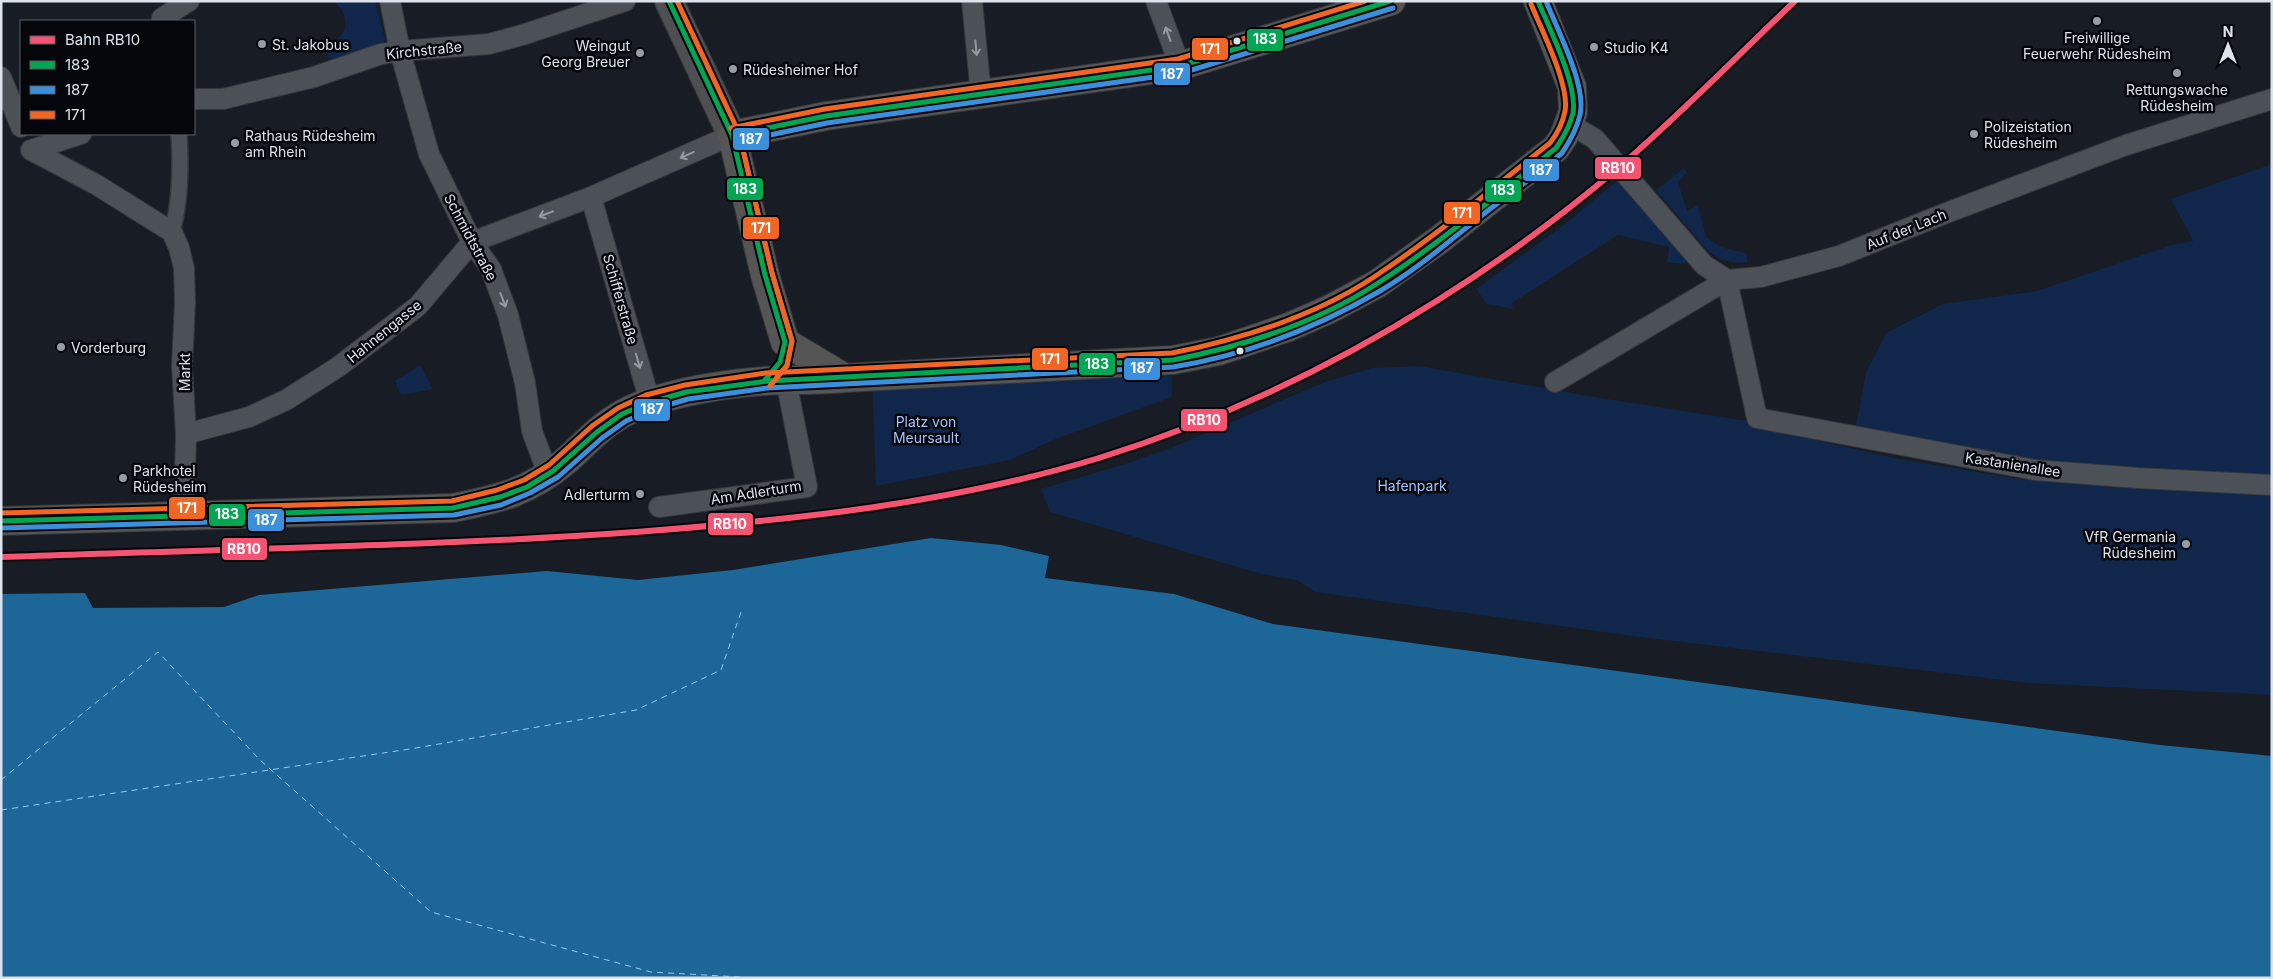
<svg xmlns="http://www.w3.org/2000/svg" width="2273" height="979" font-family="Inter,sans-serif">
<rect width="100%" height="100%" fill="#181c24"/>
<path fill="#10264a" d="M333 1H375L385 39 383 43 337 60 328 57 325 45 335 43 345 29C346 17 343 8 333 1Z
M2272 164V695L2029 683 1640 637 1315 592 1297 580 1261 574 1050 512 1041 489 1125 464 1171 448 1325 382 1372 368 1420 366 1594 397 1748 421 1824 442 1899 459 2026 480V457L1856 426 1866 372 1886 333 1943 304 2037 291 2172 245 2193 241 2171 199Z
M1684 168 1687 173 1678 182 1687 211 1698 205 1706 237 1721 247 1746 253 1748 262C1733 264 1722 261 1709 252L1656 190Z
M1617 181 1687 259 1684 264 1667 262 1669 247 1618 235 1512 303 1513 309 1487 304 1476 289 1561 227Z
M420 365 433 389 401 395 395 381Z
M1172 376V397L1056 439 1010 460 876 486 872 383Z"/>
<path fill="#1c6698" d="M931 538 1001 545 1049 556 1045 578 1174 594 1273 624 2160 745 2272 756V978H1V594L85 593 93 608 224 607 259 595 547 571 638 580 733 570Z"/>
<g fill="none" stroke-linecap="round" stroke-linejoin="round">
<path stroke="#94cbf9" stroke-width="1" stroke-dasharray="6 5" stroke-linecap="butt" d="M1 780 158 652 260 760 431 912 651 972 758 978
M1 810 410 749 636 710 721 670 741 612"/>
<g stroke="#34373e" stroke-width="18">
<path id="pedestrian" d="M172 232C181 200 181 166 179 134"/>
</g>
<g stroke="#34373e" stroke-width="22">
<path id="minor" d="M390 1 400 51 429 154 472 242 491 269 508 315 525 383 532 431 548 474
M972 1 981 95
M1156 1 1180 66
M163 21 162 18 189 1
M1 77 21 127
M194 99H223L314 77 381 54 400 51 489 44 522 35 625 1
M1570 124 1595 139 1704 265 1727 280 1757 418 2035 470 2138 478 2272 485
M31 150 97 185 172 232 179 248 184 268 185 302 182 366 186 434 184 515
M31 150 81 134
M591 197 650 402
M1555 382 1727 280 1761 277 1839 256 1941 215 2126 145 2272 99
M186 434 249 417 286 400 338 367 418 306 472 242 591 197 732 135
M659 507 807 487 786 380"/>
</g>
<g stroke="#34373e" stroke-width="30">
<path id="secondary" d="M669 1 732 135"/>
</g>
<g stroke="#34373e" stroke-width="30">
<path id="primary" d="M845 378 785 342 765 275 732 135 826 116 1180 66 1391 1
M1 521 453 508C499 499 530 492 567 460 589 440 604 422 632 409 673 391 739 381 785 380 805 380 825 380 845 378L1173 360 1219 351 1289 327 1330 309 1377 284 1439 240 1556 148 1564 136 1573 112 1572 87 1538 1"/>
</g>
<use href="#pedestrian" stroke="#4c5057" stroke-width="15"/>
<use href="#minor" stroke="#4c5057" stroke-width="20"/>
<use href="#secondary" stroke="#4d4f52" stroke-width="28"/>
<use href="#primary" stroke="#545554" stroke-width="28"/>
<g stroke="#04060c" stroke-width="9">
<path id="bus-1" d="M669 1 732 135 765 275 785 342 780 362 764 381
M732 135 826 116 1180 66 1390 1
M1 521 453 508 500 497 527 487 553 471 597 432 622 414 648 403 686 392 767 381 1173 360C1244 346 1317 323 1378 283 1440 243 1498 194 1556 148 1563 138 1570 125 1573 113 1578 85 1549 28 1538 1"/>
</g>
<g stroke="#04060c" stroke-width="9">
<path id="bus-2" d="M770 386 787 366 792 341 772 273 741 141 827 123 1182 73 1393 8
M1 528 454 515 501 505 530 493 558 477 602 438 626 421 651 410 688 399 767 388 1173 367C1246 355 1316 328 1380 291 1419 268 1454 237 1490 209 1514 191 1539 173 1562 153 1570 141 1577 128 1580 115 1587 86 1557 29 1546 1"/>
</g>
<g stroke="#04060c" stroke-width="9">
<path id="bus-3" d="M677 1 739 133 772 273 792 341 787 365 770 386
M731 128 825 109 1178 59 1365 1
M1 513 452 501 497 490 524 480 549 465 592 426 618 408 646 395 685 385 766 373 1172 353C1241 339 1315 316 1374 277 1436 236 1493 188 1550 143 1557 134 1563 122 1565 111 1570 85 1541 29 1531 4"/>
</g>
<use href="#bus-1" stroke="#00a651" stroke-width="5"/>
<use href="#bus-2" stroke="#3a90db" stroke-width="5"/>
<use href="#bus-3" stroke="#f26522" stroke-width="5"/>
<g stroke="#04060c" stroke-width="10">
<path id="rail-1" d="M1 557C213 549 425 547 636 532 792 520 949 504 1099 458 1218 421 1330 368 1435 302 1499 262 1560 217 1617 169 1679 116 1736 57 1795 1"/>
</g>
<use href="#rail-1" stroke="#f65372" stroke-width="6"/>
</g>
<defs><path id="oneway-shaft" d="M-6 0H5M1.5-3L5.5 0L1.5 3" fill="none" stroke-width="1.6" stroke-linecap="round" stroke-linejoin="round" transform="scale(1.25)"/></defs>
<g stroke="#949aa2">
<use href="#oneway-shaft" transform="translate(1168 34) rotate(-110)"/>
<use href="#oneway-shaft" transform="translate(976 48) rotate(85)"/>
<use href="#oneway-shaft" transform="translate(687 155) rotate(156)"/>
<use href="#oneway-shaft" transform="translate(546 214) rotate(159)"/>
<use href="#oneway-shaft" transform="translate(503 300) rotate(69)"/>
<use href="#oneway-shaft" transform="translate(638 361) rotate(74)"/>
</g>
<g fill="#979da7" stroke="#04060c" stroke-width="2">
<circle cx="2097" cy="21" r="5"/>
<circle cx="262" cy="44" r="5"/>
<circle cx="1594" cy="47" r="5"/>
<circle cx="640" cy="53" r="5"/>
<circle cx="733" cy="69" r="5"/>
<circle cx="2177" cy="73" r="5"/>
<circle cx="1974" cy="134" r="5"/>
<circle cx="235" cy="143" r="5"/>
<circle cx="61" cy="347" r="5"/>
<circle cx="123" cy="478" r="5"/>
<circle cx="640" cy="494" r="5"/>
<circle cx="2186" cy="544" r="5"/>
</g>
<g fill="#dce3ed" stroke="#04060c" stroke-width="2">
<circle cx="1237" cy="41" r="4.5"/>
<circle cx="1240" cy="351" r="4.5"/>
</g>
<g text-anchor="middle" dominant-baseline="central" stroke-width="5" stroke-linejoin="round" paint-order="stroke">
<g font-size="14" fill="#dce3ed" stroke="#04060c" text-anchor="start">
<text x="2097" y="37" text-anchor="middle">Freiwillige<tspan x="2097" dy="16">Feuerwehr Rüdesheim</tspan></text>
<text x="272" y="44">St. Jakobus</text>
<text x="630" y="45" text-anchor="end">Weingut<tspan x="630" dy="16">Georg Breuer</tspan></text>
<text x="1604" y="47">Studio K4</text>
<text x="743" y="69">Rüdesheimer Hof</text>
<text x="2177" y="89" text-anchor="middle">Rettungswache<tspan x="2177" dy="16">Rüdesheim</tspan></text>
<text x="1984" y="126">Polizeistation<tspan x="1984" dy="16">Rüdesheim</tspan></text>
<text x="245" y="135">Rathaus Rüdesheim<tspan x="245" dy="16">am Rhein</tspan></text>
<text x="71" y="347">Vorderburg</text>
<text x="133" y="470">Parkhotel<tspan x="133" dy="16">Rüdesheim</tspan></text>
<text x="630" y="494" text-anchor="end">Adlerturm</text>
<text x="2176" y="536" text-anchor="end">VfR Germania<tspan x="2176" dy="16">Rüdesheim</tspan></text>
</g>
<g font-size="14" fill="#dce3ed" stroke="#04060c">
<text transform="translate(424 50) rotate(-6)">Kirchstraße</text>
<text transform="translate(1906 229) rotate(-22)">Auf der Lach</text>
<text transform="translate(471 237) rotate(62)">Schmidtstraße</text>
<text transform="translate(621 299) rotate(74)">Schifferstraße</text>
<text transform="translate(384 331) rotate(-39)">Hahnengasse</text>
<text transform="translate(184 372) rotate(-90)">Markt</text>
<text transform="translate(2013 464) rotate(9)">Kastanienallee</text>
<text transform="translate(756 492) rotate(-9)">Am Adlerturm</text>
</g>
<g font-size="14" fill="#a1c4fb" stroke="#04060c">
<text x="926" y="421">Platz von<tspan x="926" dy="16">Meursault</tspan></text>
<text x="1412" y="485">Hafenpark</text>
</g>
</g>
<g stroke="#04060c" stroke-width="2">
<rect x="1246" y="28" width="38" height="24" rx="5" fill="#00a651"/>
<rect x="1191" y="37" width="38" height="24" rx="5" fill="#f26522"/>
<rect x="1153" y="62" width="38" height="24" rx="5" fill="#3a90db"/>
<rect x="732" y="127" width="38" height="24" rx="5" fill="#3a90db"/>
<rect x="1594" y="156" width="48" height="24" rx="5" fill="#f65372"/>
<rect x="1522" y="158" width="38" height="24" rx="5" fill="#3a90db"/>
<rect x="726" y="177" width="38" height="24" rx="5" fill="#00a651"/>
<rect x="1484" y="179" width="38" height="24" rx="5" fill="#00a651"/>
<rect x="1443" y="201" width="38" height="24" rx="5" fill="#f26522"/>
<rect x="742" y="216" width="38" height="24" rx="5" fill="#f26522"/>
<rect x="1031" y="347" width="38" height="24" rx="5" fill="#f26522"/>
<rect x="1078" y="352" width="38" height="24" rx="5" fill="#00a651"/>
<rect x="1123" y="357" width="38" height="24" rx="5" fill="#3a90db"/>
<rect x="633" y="398" width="38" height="24" rx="5" fill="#3a90db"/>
<rect x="1180" y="408" width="48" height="24" rx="5" fill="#f65372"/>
<rect x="168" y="496" width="38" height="24" rx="5" fill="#f26522"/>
<rect x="208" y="503" width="38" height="24" rx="5" fill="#00a651"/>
<rect x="247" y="508" width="38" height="24" rx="5" fill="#3a90db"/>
<rect x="707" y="512" width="47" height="24" rx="5" fill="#f65372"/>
<rect x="221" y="537" width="47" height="24" rx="5" fill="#f65372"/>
</g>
<g font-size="14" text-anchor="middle" font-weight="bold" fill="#fff">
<text x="1265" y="44">183</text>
<text x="1210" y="54">171</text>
<text x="1172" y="79">187</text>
<text x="751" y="144">187</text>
<text x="1618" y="173">RB10</text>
<text x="1541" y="175">187</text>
<text x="745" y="194">183</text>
<text x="1503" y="195">183</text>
<text x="1462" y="218">171</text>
<text x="761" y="233">171</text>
<text x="1050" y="364">171</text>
<text x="1097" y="369">183</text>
<text x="1142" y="373">187</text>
<text x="652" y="414">187</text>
<text x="1204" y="425">RB10</text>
<text x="187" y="513">171</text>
<text x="227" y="519">183</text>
<text x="266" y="525">187</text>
<text x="730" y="529">RB10</text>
<text x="244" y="554">RB10</text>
</g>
<rect width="2273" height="979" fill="none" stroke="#dce3ed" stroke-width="5"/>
<rect x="20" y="20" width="175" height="115" fill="#04060c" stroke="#5a5e66"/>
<rect x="30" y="36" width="25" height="8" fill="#f65372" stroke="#5a5e66"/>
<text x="65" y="45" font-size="15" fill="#dce3ed">Bahn RB10</text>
<rect x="30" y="61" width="25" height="8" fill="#00a651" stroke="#5a5e66"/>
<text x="65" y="70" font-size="15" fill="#dce3ed">183</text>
<rect x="30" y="86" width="25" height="8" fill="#3a90db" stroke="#5a5e66"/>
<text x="65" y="95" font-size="15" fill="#dce3ed">187</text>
<rect x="30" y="111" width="25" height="8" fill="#f26522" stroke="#5a5e66"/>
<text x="65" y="120" font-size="15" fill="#dce3ed">171</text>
<g transform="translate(2228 45)" stroke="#04060c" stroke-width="4" paint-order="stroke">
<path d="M0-4L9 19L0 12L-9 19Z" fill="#dce3ed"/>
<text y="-8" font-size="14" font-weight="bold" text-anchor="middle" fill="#dce3ed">N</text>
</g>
</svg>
